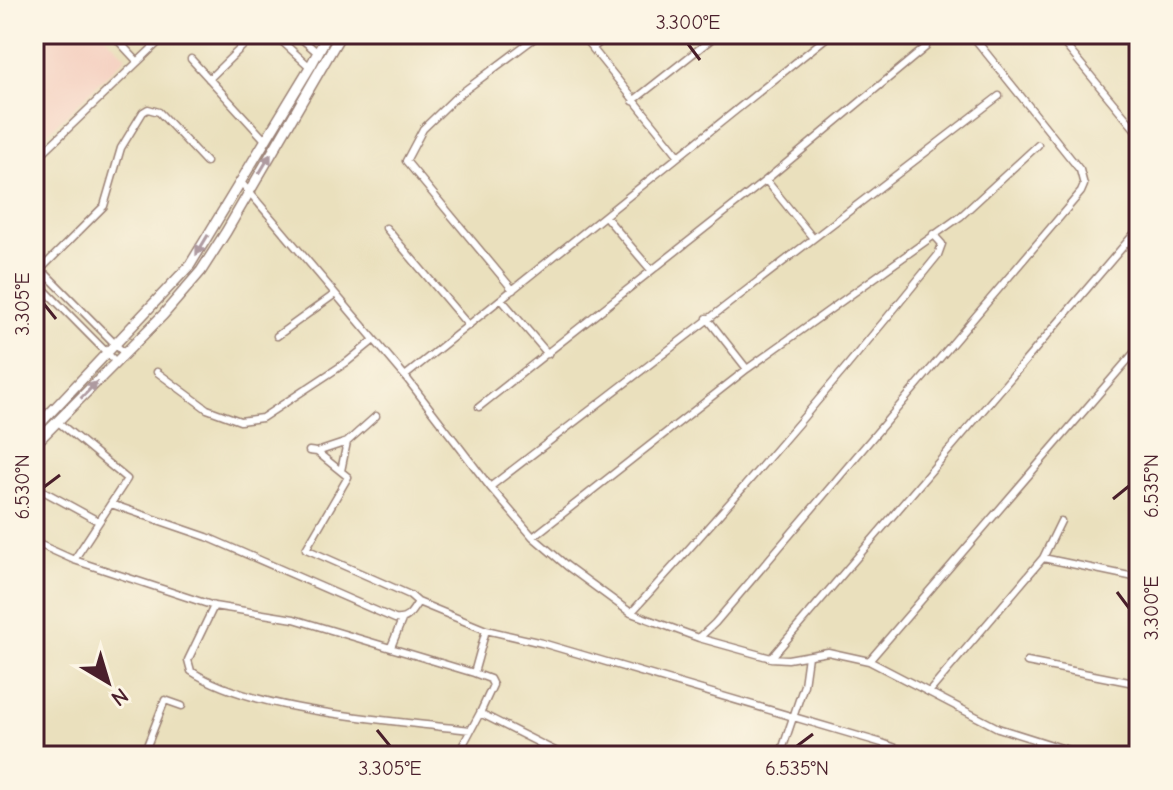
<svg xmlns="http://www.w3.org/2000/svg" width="1173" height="790" font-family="'Comic Neue',sans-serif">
<rect width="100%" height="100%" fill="#fcf5e5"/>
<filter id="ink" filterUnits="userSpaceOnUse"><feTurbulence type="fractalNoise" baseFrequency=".0125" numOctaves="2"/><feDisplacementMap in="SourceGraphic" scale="16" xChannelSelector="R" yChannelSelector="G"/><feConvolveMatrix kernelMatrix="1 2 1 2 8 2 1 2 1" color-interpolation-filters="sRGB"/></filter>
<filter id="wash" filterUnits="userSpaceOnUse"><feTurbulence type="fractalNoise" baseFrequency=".006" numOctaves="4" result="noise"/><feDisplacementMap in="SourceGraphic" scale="32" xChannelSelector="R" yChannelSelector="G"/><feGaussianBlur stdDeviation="1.8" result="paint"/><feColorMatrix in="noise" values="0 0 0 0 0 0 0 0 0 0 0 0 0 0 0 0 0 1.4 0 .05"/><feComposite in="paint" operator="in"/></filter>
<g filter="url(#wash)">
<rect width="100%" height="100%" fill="#eae0bd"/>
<path fill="#f5d2c2" d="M34 34H104L126 57 34 146Z"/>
</g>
<g filter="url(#ink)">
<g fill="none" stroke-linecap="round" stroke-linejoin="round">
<g stroke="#9a8074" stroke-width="9">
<path id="street" d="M112 34 137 61
M274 34 310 67
M296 34 318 53
M581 34 679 156
M1056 34 1139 134
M593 48 609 34
M191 59 265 140
M209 79 255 34
M633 101 718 34
M34 161 167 34
M766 180 812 237
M240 181 405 376 490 487 533 537 567 566 631 613 699 638 771 658 788 659 828 652 869 661 998 728 1087 756
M605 216 651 270
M386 228 469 326
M34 262 124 353
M34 276 104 206 121 148 143 112 148 109 159 112 206 162
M34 279 116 362
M513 290 406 161 423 129 456 97 540 34
M501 299 548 354
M707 318 747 369
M277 336 335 294
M157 372 207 409 240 421 262 418 347 362 374 340
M405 376 831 34
M479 407 766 180 926 47
M58 422 127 479 74 560
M309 451 317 452 348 477 306 549 410 595 418 602 486 630 542 643 882 743 918 756
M317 452 347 442
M341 471 347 442 376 416
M34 486 98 521
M490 487 999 96
M111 504 207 537 395 619C408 621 412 611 418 602
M533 537 747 369 961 216 1038 145
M34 542 74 560 214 606 294 619 474 673
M1043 558 1139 578
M214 606 188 660 191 671C255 713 392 720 470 730
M631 613C737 497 839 378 938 255L942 244 933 234
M699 638 715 623 1081 192 1084 185 1080 170 971 34
M391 647 402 620
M771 658 1139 228
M869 661 1139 347
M1027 662 1139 684
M930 691 1043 558 1061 521
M480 713 493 685 490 679 474 673 486 630
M143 756 165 700 182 706
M457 756 480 713 565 756
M780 756 804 685 808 656"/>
</g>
<g stroke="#9a8074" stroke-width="12">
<path id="secondary" d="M34 430 190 265 310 67 328 34
M34 445 163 315 201 271 226 232 341 34"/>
</g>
<use href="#street" stroke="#fff" stroke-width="6"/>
<use href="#secondary" stroke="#fff" stroke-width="9"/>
</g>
<defs><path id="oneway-solid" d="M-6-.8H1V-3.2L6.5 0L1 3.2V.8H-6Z" transform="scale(2)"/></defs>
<g fill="#ae9aa0">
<use href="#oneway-solid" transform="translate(265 164) rotate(-59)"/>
<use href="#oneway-solid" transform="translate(202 245) rotate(121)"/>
<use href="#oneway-solid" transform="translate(89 390) rotate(-46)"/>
</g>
</g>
<path fill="none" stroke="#4a1f2b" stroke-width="3" d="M688 44 700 60M44 304 56 319M44 487 60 475M1113 499 1129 486M1117 592 1129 608M377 730 390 746M797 746 813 734"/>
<rect width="1173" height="790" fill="none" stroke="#fcf5e5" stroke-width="88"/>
<g transform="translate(108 682) rotate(142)" stroke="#fcf5e5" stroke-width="6" paint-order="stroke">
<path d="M0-6L14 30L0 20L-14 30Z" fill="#4a1f2b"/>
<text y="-12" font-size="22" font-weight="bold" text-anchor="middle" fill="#4a1f2b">N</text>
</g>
<rect x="44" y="44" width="1085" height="702" fill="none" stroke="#4a1f2b" stroke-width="3"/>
<g font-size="20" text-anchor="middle" fill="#4a1f2b">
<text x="688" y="29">3.300°E</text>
<text transform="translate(22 304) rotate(-90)" y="7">3.305°E</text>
<text transform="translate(1151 486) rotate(-90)" y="7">6.535°N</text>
<text transform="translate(22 487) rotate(-90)" y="7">6.530°N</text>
<text transform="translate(1151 608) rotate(-90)" y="7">3.300°E</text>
<text x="390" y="775">3.305°E</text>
<text x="797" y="775">6.535°N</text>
</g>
</svg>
